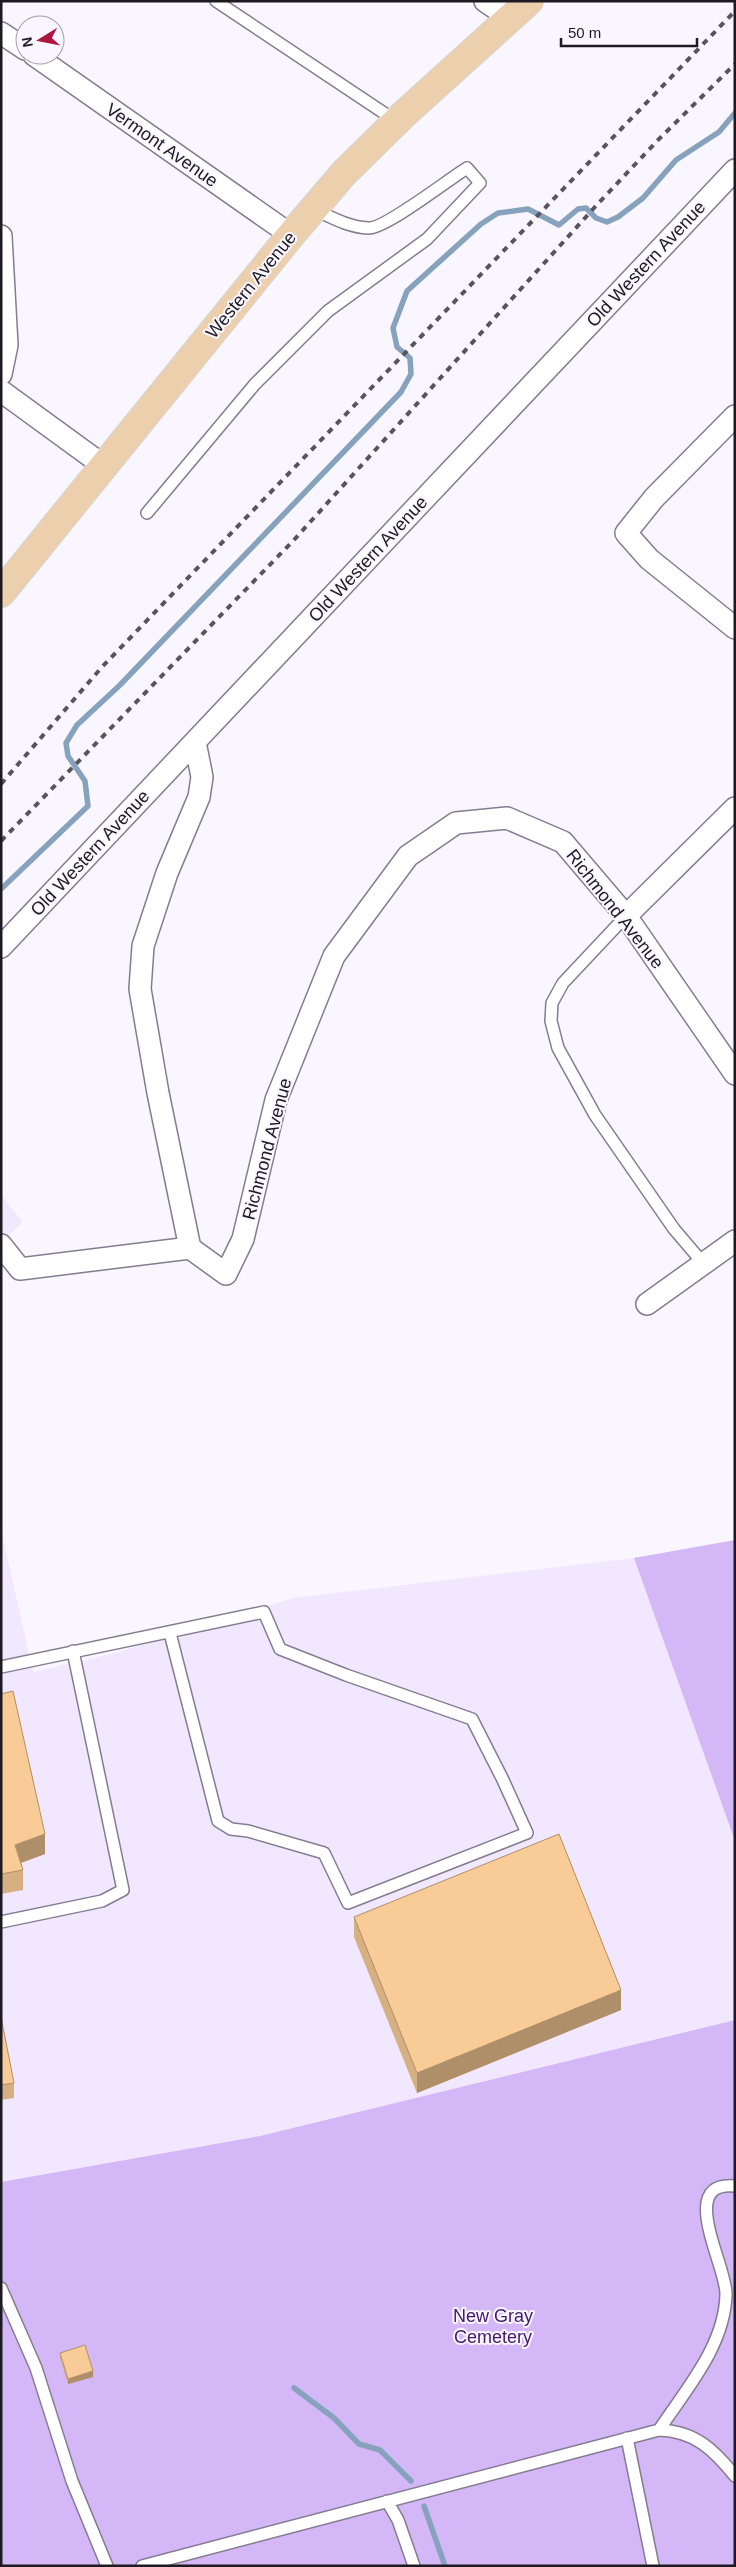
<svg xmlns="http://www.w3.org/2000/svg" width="736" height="2567" font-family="Arial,sans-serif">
<rect width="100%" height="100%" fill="#f9f6ff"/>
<path fill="#f1e7fe" d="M1 1195 23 1222 1 1243Z
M1 1530 33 1672 119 1652 293 1598 634 1558 735 1841V2020L260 2136 1 2182Z"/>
<path fill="#d3b7f6" d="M735 1540V1841L634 1558Z
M735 2020V2566H1V2182L260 2136Z"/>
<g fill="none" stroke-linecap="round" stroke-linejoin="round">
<path stroke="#86a2bc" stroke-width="5.5" d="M1 889 88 806 85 781 68 756 66 743 77 725 120 685 401 392 411 374 410 358 397 347 393 328 407 291 481 224 498 213 528 209 559 225 578 209 586 208 596 218 607 222 618 217 643 198 676 160 719 132 735 113
M294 2388 334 2418 359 2444 380 2450 411 2481
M424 2506 445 2566"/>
<g stroke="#847c90" stroke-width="14">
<path id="lane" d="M216 1 396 121
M147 513 255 384 328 311 427 239 480 183 467 168C449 179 384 230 368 228 348 227 331 217 313 209
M626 916 563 983 552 1003 551 1021 558 1048 595 1115 674 1229 703 1263
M1 1667 264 1612 280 1649 346 1675 472 1719 503 1780 527 1833 348 1903 324 1853 248 1831 231 1829 218 1821 170 1633
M1 1922 102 1901 123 1890 73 1651
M1 2288 36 2368 72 2481 107 2566
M659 2430C695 2431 714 2450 735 2476
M627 2438 653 2566
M387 2501 398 2520 414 2566
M142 2566 659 2430C687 2388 725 2345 726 2294 727 2267 676 2180 735 2186"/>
</g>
<g stroke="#847c90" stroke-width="24">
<path id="street" d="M485 1 510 18
M1 33 25 49
M34 55 291 235
M1 236 7 345 1 374
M1 391 104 466
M735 416 654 498 626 533 649 559 735 628
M195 742 202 777 199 797 167 873 143 946 140 989 158 1093 190 1248 226 1274 243 1239 276 1100 334 956 408 856 456 823 507 818 563 842 626 916 735 1074
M626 916 735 808
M1 947 735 170
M1 1245 20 1269 190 1248
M647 1304 735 1241"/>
</g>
<g stroke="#d6d6d7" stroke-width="30">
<path id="primary" d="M1 593 291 235 344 173 403 115 529 1"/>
</g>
<use href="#lane" stroke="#fff" stroke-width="11"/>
<use href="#street" stroke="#fff" stroke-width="21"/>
<use href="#primary" stroke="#ecd0ad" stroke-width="28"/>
<path stroke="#57545b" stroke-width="4" stroke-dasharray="6 6" stroke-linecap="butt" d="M1 784 102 667 735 11
M1 841 293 541 594 208 658 140 735 64"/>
</g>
<path fill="#d6af82" d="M1 1694 45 1854 21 1863 23 1870V1890L1 1894Z
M354 1917 621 2010 417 2093 354 1937Z
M1 2017 14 2083V2098L1 2100Z
M60 2353 93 2377 68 2384 60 2358Z"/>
<path fill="#ae8f6a" d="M45 1834V1854L15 1865V1845Z
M621 1990V2010L417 2093V2073Z
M93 2371V2377L68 2384V2379Z"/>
<path fill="#f9cc97" stroke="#ae8f6a" d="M13 1691 45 1834 15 1845 23 1870 1 1874V1694Z
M559 1834 621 1990 417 2073 354 1917Z
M1 2017 14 2083 1 2085Z
M85 2345 93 2371 68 2379 60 2353Z"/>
<g text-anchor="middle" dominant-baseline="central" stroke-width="4" stroke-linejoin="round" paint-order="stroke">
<g font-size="18" fill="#1d1a21" stroke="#f9f6ff">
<text transform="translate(162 145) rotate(35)">Vermont Avenue</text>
<text transform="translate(646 264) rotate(-47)">Old Western Avenue</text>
<text transform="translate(251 285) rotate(-51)">Western Avenue</text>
<text transform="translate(368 559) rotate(-47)">Old Western Avenue</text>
<text transform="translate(90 853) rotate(-47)">Old Western Avenue</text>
<text transform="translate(615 909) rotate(52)">Richmond Avenue</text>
<text transform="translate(267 1149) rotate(-75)">Richmond Avenue</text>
</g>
<g font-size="18" fill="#44176a" stroke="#f9f6ff">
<text x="493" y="2316">New Gray<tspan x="493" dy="21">Cemetery</tspan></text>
</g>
</g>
<rect width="736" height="2567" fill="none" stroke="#1d1a21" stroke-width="5"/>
<g transform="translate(40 40) rotate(260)"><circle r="24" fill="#f9f6ff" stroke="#a19ea6"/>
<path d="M0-4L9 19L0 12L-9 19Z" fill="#ac163f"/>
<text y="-8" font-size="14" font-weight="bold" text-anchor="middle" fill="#1d1a21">N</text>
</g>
<path d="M561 38v8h136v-8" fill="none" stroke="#1d1a21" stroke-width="2.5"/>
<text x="568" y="38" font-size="15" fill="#1d1a21" stroke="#f9f6ff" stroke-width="4" paint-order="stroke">50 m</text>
</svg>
